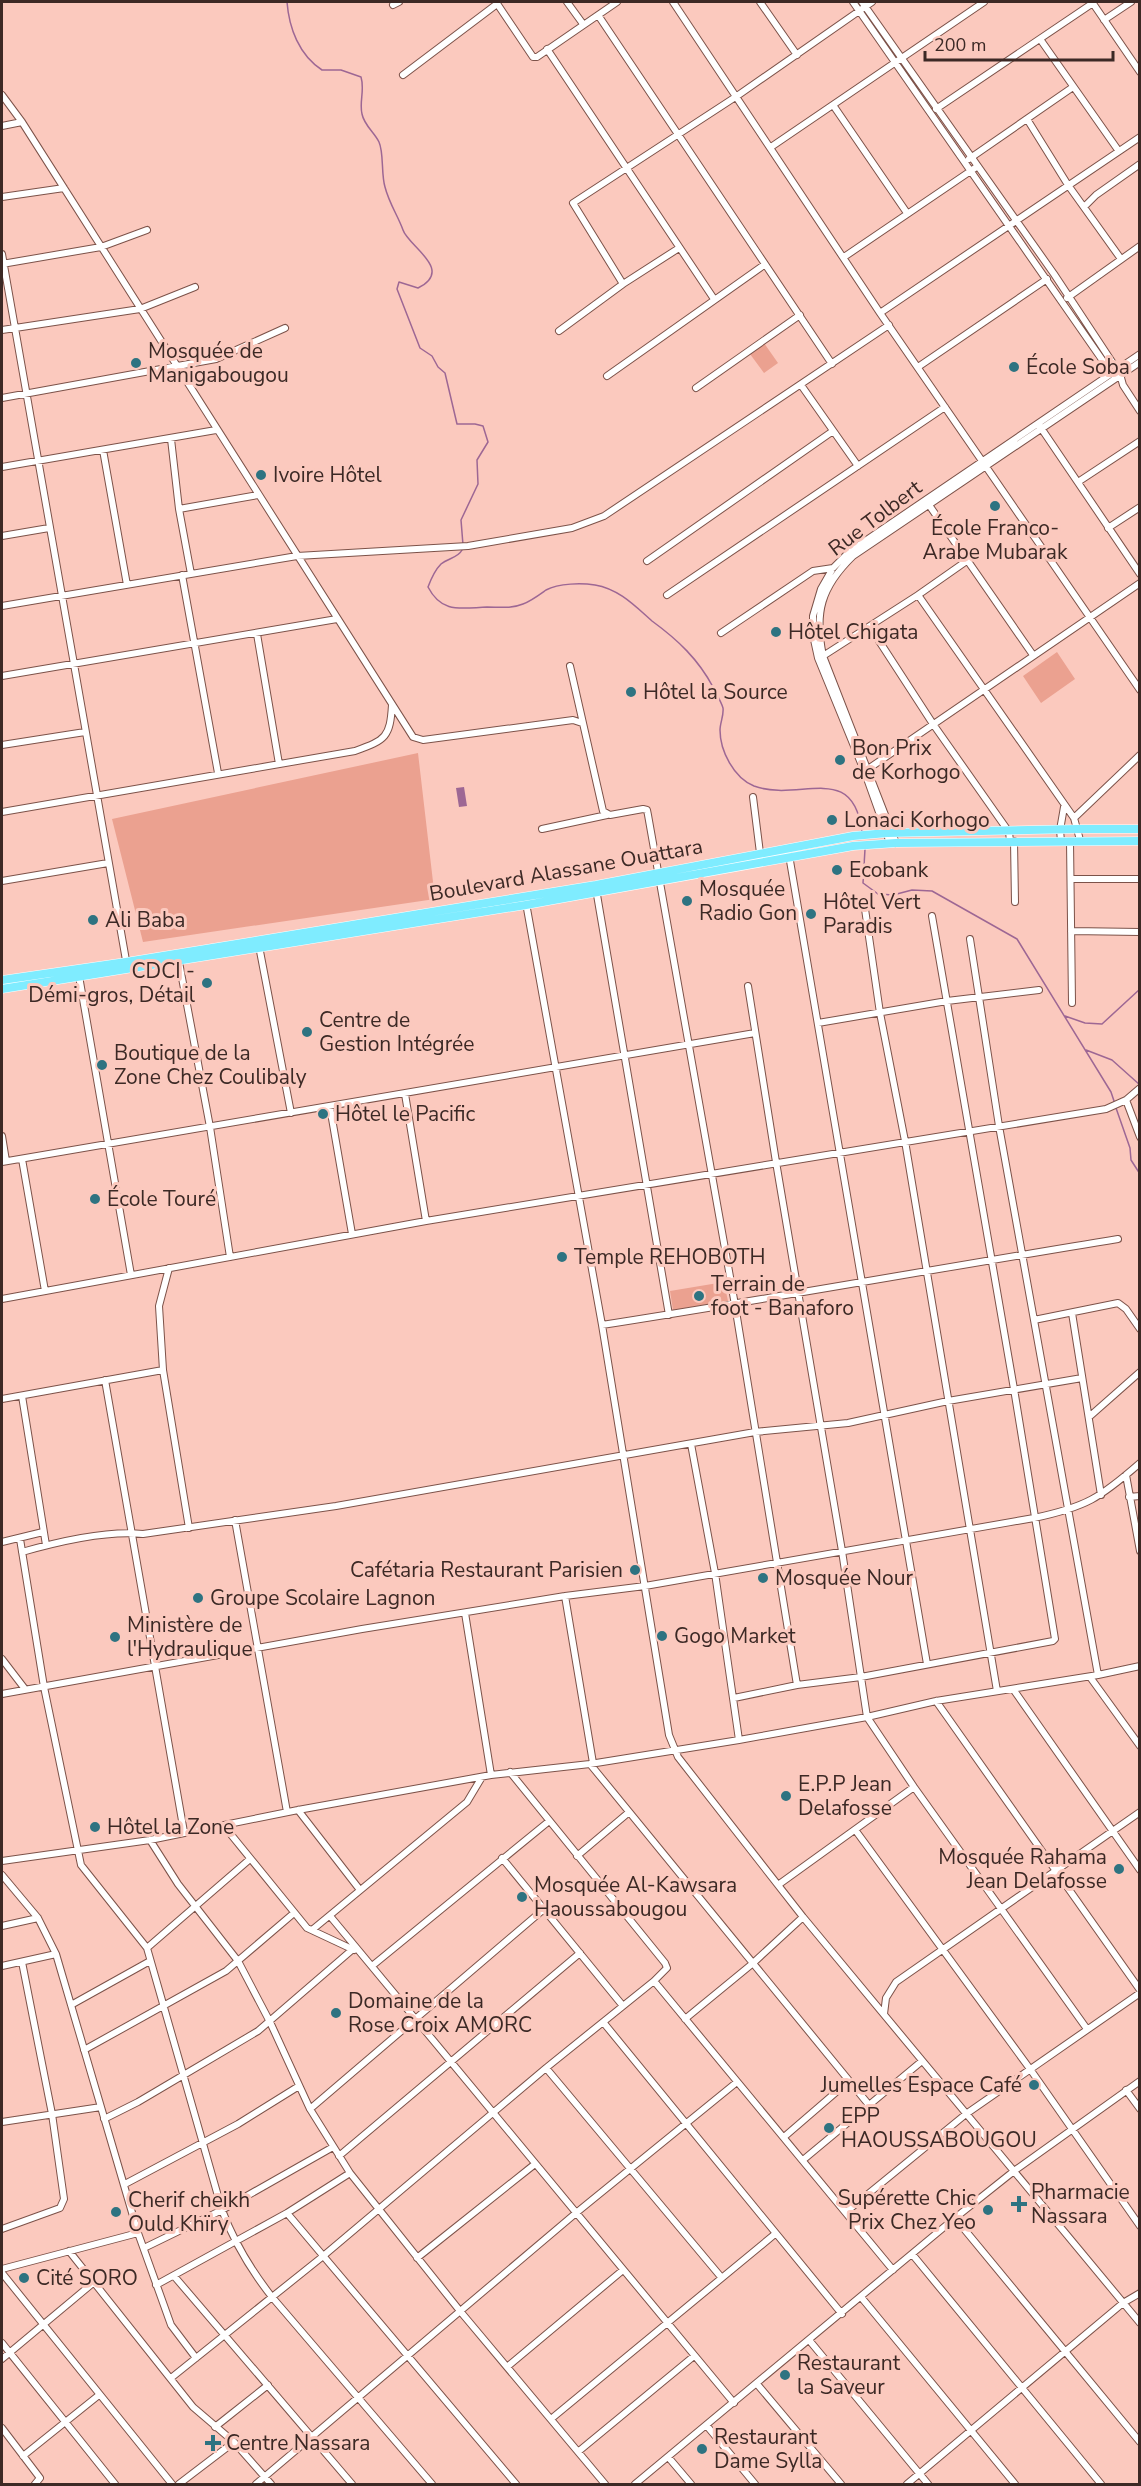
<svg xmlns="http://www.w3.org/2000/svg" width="1141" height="2486" font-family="'Nunito Sans',sans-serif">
<rect width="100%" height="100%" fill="#fbc9be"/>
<path fill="#eba190" d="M764 343 778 363 764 373 750 354Z
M1057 652 1075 679 1041 703 1023 676Z
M418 753 435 899 143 942 112 819Z
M724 1282 728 1301 673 1310 670 1291Z"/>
<path fill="#9d6794" d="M464 787 467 806 459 807 456 788Z"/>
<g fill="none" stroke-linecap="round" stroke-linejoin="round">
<path stroke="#9d6794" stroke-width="1.5" d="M287 2C289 28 299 55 322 70H341L361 77C365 90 359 102 362 114 364 125 374 132 379 142 384 153 381 174 385 187 389 203 398 216 403 230 408 246 455 270 418 288L399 282 397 289 420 348 432 356 438 367 445 373 457 424H475L483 426 488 442 477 460 478 484 461 520 463 545
M462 550C458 558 448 558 441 564 434 571 431 579 428 587 442 614 461 608 487 607 499 607 511 609 523 604 531 601 539 595 546 590 559 583 582 583 595 585 619 589 635 606 652 621 678 640 698 659 713 687 716 694 721 701 723 708 724 715 720 723 720 730 720 751 734 778 754 786 800 803 853 760 862 832
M865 849 863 883 878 894 893 895 912 890 932 891 1017 939 1111 1092 1115 1104
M1065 1016 1085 1023 1102 1024 1140 989
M1086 1050 1112 1060 1140 1085
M1116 1108 1130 1148 1131 1160 1140 1174"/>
<g stroke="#7c5249" stroke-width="8">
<path id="minor" d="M496 2 533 57H537L617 2
M567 2 583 24
M673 2 880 313 1140 690
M760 2 797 55
M853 2 1112 374
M862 2 1054 274 1120 374 1123 385 1140 411
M1092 2 1140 72
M393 5 399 2
M598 15 832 364
M1104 20 1131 2
M1040 39 1118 150
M547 49 714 299
M403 75 497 4
M2 95 22 122 413 737 423 740 573 720 582 723
M833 105 907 213
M936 109 1093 3
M1027 119 1068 185 1121 259
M2 126 22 122
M771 147 984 2
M969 159 1073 87
M2 197 64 188
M1084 207 1096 195 1140 164
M2 254 127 966
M844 257 975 168
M2 264 101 247 147 230
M623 284 573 203 737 96 872 2
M1067 298 1140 246
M880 313 1140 137
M2 330 140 309 195 287
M559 331 623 284 679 248
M918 367 1047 279
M607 376 764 265
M801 385 858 466
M696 388 800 315
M2 398 216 359 285 328
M1039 425 1140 574
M171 439 179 509 191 574
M103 450 127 585
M2 467 216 430
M1078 482 1140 441
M929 505 1033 655
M179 509 258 495
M1108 528 1140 507
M2 536 49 528
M647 561 833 431
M182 575 218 773
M667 595 945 407
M918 595 1074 818 1080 840
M2 606 297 556 468 546 572 528 604 516 889 325
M870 627 933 724 1009 832 1010 841
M721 633 813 571 833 568
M257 634 279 764
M823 656 918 595 968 560
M570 666 603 811 610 815 643 809 647 810 648 815 735 1305 797 1685
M2 676 337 619
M2 745 85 732
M868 769 1140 583
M753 797 760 853
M2 812 355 751C386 740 390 737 392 705
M1074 818 1140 755
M542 829 607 815
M1014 841 1015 902
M1061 841 1060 830 1064 807
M1070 841 1072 1003
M890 843 865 773 818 658 813 635V616L821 589 833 568 849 552 1140 354
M896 843 823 656C814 613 821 587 853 556L1140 362
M789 855 927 1664
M1071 879H1140
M2 881 108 863
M596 889 669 1315
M526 903 602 1325 669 1735 678 1757 803 1917 1140 2323
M865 909 880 1013 905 1141 997 1691
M1071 931 1140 932
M970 939 999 1126 1098 1675
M259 946 291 1113
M179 962 210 1127 230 1257
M79 976 131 1275
M748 986 776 1162 842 1551 867 1717 914 1787 1087 2029
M818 1023 947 1001 1039 990
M405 1094 426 1221
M1126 1100 1140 1137
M330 1107 352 1234
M2 1136 6 1161
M22 1159 45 1291
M2 1162 755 1033
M169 1268 159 1306 163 1370 189 1528
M2 1299 426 1221 1106 1109 1126 1100 1140 1088
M1072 1313 1101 1495
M1034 1320 1118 1303 1126 1309 1140 1329
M602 1325C775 1298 946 1267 1118 1239
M105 1380 184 1832
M22 1396 46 1545
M2 1399 163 1370
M1089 1417 1140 1372
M691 1444 715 1573 739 1740
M1126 1475 1140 1551
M1129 1497 1140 1496
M235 1520 287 1812
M20 1539 44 1687 81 1865 147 1948 222 2210C234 2242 250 2269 272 2297L432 2484
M2 1542 43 1532
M22 1552C57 1542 106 1530 143 1534L336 1506 755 1432 848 1423 948 1401 1082 1378
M565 1596 593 1763
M465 1613 491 1775
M2 1659 25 1689
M1090 1677 1140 1746
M1013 1689 1140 1870
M2 1694 362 1629 565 1596 645 1586 1034 1518C1086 1507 1100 1498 1140 1463
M734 1698 797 1685 861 1677 1053 1641 1055 1639 1014 1389 932 916
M936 1701 1140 1990
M590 1764 869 2105
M510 1772 665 1963 667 1968 654 1981 893 2270
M298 1810 360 1890
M224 1826 307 1928 354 1950
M856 1831 1030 2069 1140 2226
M150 1840 178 1884 238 1961 270 2022 310 2109 350 2173 460 2311 605 2484
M577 1856 628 1813
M502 1858 623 2006
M2 1861 150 1840 298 1810 491 1775 590 1764 739 1740 867 1717 936 1701 1098 1675 1140 1666
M2 1875 38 1918 56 1954 138 2233 171 2325 196 2358
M778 1885 914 1787
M330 1916 734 2403
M2 1926 38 1918
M312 1930 467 1802 482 1777
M147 1948 250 1859
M2 1966 56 1954
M372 1966 548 1822
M71 2005 150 1961
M884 2014 886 1998 896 1982 1140 1812
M685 2019 752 1964 803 1917
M603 2022 842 2314
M84 2050 226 1971 294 1913
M546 2068 654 1981
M1126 2090 1140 2109
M310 2109 544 1909
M104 2119 138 2102 258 2031 353 1949
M2 2122 101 2107
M784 2137 849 2081
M339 2156 580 1953
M803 2160 922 2061
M125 2184 238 2124 299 2086
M846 2212 966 2114 1140 1993
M287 2213 516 2484
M955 2218 1140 2442
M2 2229 60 2208 64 2199 52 2114 22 1962
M144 2248 222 2210 333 2147
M69 2251 193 2407 234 2442 271 2484
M912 2254 1101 2484
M417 2258 535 2164
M2 2269 138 2233
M2 2273 172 2484
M174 2276 352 2484
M156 2285 287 2213 350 2173
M861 2297 1015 2484
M809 2340 928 2484
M2 2343 115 2484
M2 2359 93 2283
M507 2367 623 2270
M171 2378 322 2257 546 2068 721 2277
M757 2384 841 2484
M551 2419 775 2234
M707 2426 755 2484
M215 2427 268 2385
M2 2428 40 2478 35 2484
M579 2451 694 2356
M23 2456 99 2395
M669 2458 691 2484
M179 2484 234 2442
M256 2484 576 2213 737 2082
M635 2484 955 2218 1014 2171 1140 2081
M907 2484 1123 2303 1140 2293"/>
</g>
<g stroke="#fff" stroke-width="9">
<path id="major" d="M2 980 126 962 596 885 853 836 887 833 1078 829H1140
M2 989 526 905 853 846 896 843 1140 841"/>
</g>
<use href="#minor" stroke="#fff" stroke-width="6"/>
<use href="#major" stroke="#7fecff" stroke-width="8"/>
</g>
<g fill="#2e7381" stroke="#fbc9be" stroke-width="2">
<circle cx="136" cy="363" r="6"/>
<circle cx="1014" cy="367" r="6"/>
<circle cx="261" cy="475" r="6"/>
<circle cx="995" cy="506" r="6"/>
<circle cx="776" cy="632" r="6"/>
<circle cx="631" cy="692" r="6"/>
<circle cx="840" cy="760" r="6"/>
<circle cx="832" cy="820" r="6"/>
<circle cx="837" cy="870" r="6"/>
<circle cx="687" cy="901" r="6"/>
<circle cx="811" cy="914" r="6"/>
<circle cx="93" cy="920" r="6"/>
<circle cx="207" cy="983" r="6"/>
<circle cx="307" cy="1032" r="6"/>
<circle cx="102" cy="1065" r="6"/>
<circle cx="323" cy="1114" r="6"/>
<circle cx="95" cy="1199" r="6"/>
<circle cx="562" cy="1257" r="6"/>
<circle cx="699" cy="1296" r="6"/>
<circle cx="635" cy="1570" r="6"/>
<circle cx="763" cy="1578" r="6"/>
<circle cx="198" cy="1598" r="6"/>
<circle cx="662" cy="1636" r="6"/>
<circle cx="115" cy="1637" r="6"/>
<circle cx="786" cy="1796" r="6"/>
<circle cx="95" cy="1827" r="6"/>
<circle cx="1119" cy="1869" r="6"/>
<circle cx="522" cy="1897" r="6"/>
<circle cx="336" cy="2013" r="6"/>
<circle cx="1034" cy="2085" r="6"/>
<circle cx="829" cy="2128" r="6"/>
<path d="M1016 2195h6v6h6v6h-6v6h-6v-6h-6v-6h6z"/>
<circle cx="988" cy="2210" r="6"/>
<circle cx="116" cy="2212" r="6"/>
<circle cx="24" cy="2278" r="6"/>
<circle cx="785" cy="2375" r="6"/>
<path d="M210 2434h6v6h6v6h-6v6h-6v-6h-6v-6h6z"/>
<circle cx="702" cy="2449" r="6"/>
</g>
<g text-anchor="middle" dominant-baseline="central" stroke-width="6" stroke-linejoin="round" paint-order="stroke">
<g font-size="21" fill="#3c2925" stroke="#fbc9be" text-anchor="start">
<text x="148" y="351">Mosquée de<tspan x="148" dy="24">Manigabougou</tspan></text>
<text x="1026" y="367">École Soba</text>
<text x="273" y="475">Ivoire Hôtel</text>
<text x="995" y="528" text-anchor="middle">École Franco-<tspan x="995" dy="24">Arabe Mubarak</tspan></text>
<text x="788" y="632">Hôtel Chigata</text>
<text x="643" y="692">Hôtel la Source</text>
<text x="852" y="748">Bon Prix<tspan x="852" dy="24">de Korhogo</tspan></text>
<text x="844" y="820">Lonaci Korhogo</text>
<text x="849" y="870">Ecobank</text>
<text x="699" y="889">Mosquée<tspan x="699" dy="24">Radio Gon</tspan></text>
<text x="823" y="902">Hôtel Vert<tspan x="823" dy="24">Paradis</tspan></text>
<text x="105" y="920">Ali Baba</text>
<text x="195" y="971" text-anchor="end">CDCI -<tspan x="195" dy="24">Démi-gros, Détail</tspan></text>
<text x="319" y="1020">Centre de<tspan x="319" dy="24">Gestion Intégrée</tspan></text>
<text x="114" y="1053">Boutique de la<tspan x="114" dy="24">Zone Chez Coulibaly</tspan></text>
<text x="335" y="1114">Hôtel le Pacific</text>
<text x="107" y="1199">École Touré</text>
<text x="574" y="1257">Temple REHOBOTH</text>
<text x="711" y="1284">Terrain de<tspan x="711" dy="24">foot - Banaforo</tspan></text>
<text x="623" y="1570" text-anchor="end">Cafétaria Restaurant Parisien</text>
<text x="775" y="1578">Mosquée Nour</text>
<text x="210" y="1598">Groupe Scolaire Lagnon</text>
<text x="127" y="1625">Ministère de<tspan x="127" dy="24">l'Hydraulique</tspan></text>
<text x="674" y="1636">Gogo Market</text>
<text x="798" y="1784">E.P.P Jean<tspan x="798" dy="24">Delafosse</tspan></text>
<text x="107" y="1827">Hôtel la Zone</text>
<text x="1107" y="1857" text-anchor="end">Mosquée Rahama<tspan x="1107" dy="24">Jean Delafosse</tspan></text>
<text x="534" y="1885">Mosquée Al-Kawsara<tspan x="534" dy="24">Haoussabougou</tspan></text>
<text x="348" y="2001">Domaine de la<tspan x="348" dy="24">Rose Croix AMORC</tspan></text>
<text x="1022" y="2085" text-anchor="end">Jumelles Espace Café</text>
<text x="841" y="2116">EPP<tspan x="841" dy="24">HAOUSSABOUGOU</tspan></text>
<text x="1031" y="2192">Pharmacie<tspan x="1031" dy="24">Nassara</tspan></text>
<text x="976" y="2198" text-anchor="end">Supérette Chic<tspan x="976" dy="24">Prix Chez Yeo</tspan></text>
<text x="128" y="2200">Cherif cheikh<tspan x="128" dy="24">Ould Khïry</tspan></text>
<text x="36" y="2278">Cité SORO</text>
<text x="797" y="2363">Restaurant<tspan x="797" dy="24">la Saveur</tspan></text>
<text x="714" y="2437">Restaurant<tspan x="714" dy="24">Dame Sylla</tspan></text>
<text x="226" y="2443">Centre Nassara</text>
</g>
<g font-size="21" fill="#3c2925" stroke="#fbc9be">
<text transform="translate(875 518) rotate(-37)">Rue Tolbert</text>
<text transform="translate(566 870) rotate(-10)">Boulevard Alassane Ouattara</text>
</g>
</g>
<rect width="1141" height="2486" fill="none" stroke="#3c2925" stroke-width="6"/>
<path d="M925 51v9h188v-9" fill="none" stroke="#3c2925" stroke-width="3"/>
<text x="934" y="51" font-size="18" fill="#3c2925" stroke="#fbc9be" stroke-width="4.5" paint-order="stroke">200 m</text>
</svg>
